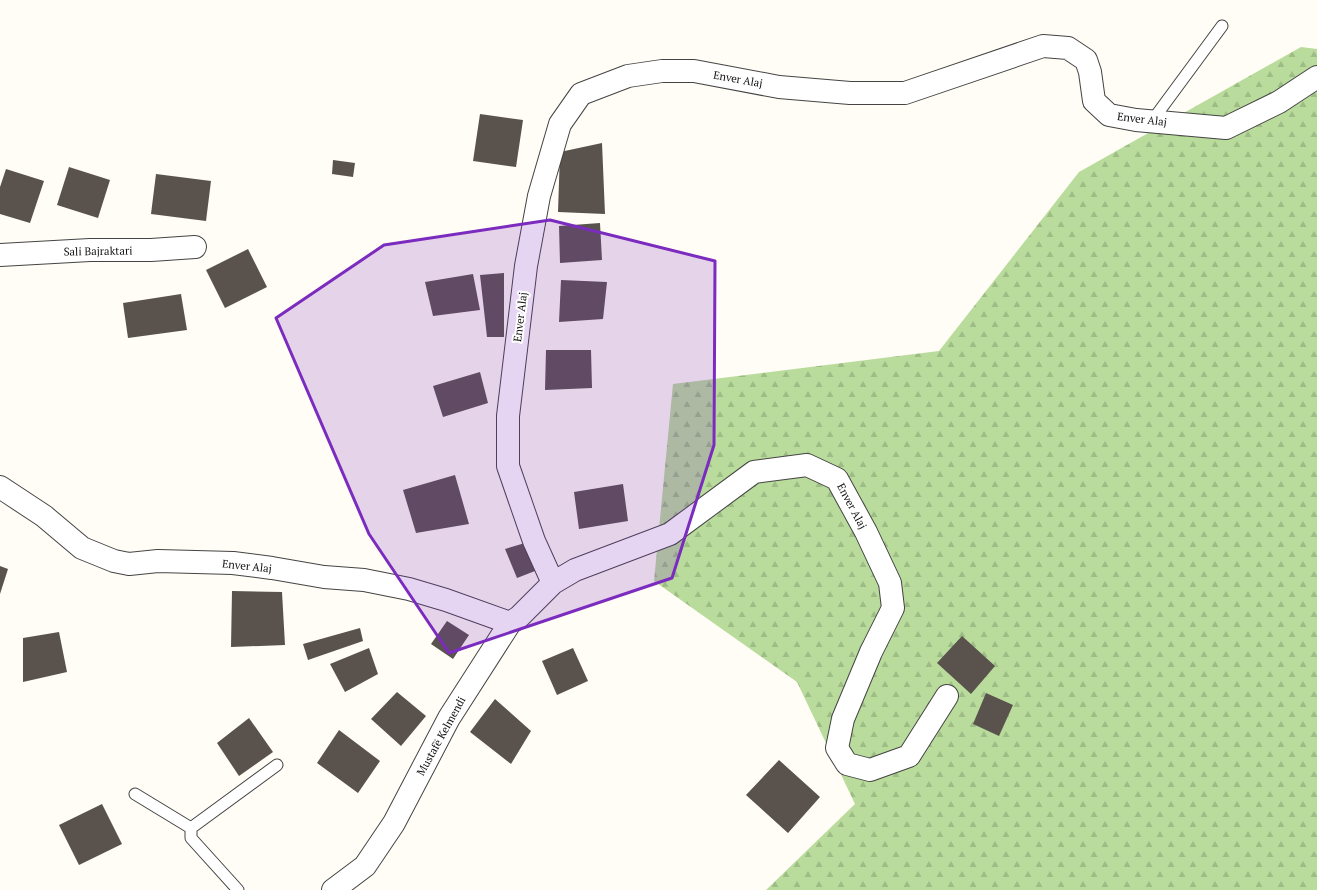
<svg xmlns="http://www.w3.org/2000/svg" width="1317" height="890" font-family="'PT Serif',serif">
<defs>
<pattern id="forest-firs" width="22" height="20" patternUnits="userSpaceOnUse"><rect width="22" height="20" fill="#b9dc9c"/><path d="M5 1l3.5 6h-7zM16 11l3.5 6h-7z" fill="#9ebc85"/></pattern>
</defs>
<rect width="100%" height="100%" fill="#fffdf5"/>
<path fill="url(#forest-firs)" d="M1301 47 1317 49V890H766L855 804 797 682 654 581 673 384 939 351 1079 172Z"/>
<path fill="#5a524d" d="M480 114 523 120 516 167 473 161Z
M602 143 605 214 558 212 560 152Z
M333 160 355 163 353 177 332 174Z
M69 167 110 180 98 218 57 205Z
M6 169 44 181 30 223 0 214V187Z
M156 174 211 181 206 221 151 214Z
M600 223 602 260 560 263 559 226Z
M248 249 267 287 225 308 206 270Z
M504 273V337H487L480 275Z
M473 274 480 310 433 316 425 282Z
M561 280 607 282 603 319 559 322Z
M181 294 187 330 128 338 123 303Z
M546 350H591L592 388 545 390Z
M480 372 488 403 443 417 433 386Z
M455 475 469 524 416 533 403 490Z
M623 484 628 521 579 529 574 492Z
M525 543 535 571 517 578 505 549Z
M0 566 8 569 0 594Z
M232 591 282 592 285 645 231 647Z
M447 621 469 635 453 659 431 644Z
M360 628 363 641 308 660 303 644Z
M59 632 67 672 23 682V638Z
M962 636 995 666 971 694 937 663Z
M369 648 378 674 345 692 330 664Z
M573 648 588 681 557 695 542 661Z
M397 692 426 716 401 746 371 719Z
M986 693 1013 705 999 736 973 724Z
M495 699 531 731 511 764 470 732Z
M249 718 273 752 239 776 217 743Z
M339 730 380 761 358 793 317 763Z
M779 760 820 797 788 833 746 795Z
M102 804 122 844 79 865 59 825Z"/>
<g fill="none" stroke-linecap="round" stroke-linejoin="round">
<g stroke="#444" stroke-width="13">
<path id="lane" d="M1152 121 1222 26
M135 794 191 828
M238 890 191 838V828L277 765"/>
</g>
<g stroke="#444" stroke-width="24">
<path id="street" d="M0 255 90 250H151L195 247
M0 487 44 516 82 548 114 561 129 564 158 561 233 563 272 568 324 577 364 580 409 589 446 600 510 623
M553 583 534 541 508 466V416L526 266 539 196 560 124 581 94 628 76 662 71H694L779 87 850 93H905L1043 46 1068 48 1086 60 1090 72 1094 101 1109 115 1136 120 1226 128 1279 102 1317 77
M333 890 365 866 394 823 449 718 510 623 519 617 553 583 575 570 670 534 754 472 807 465 837 479 866 532 890 583 893 608 871 652 843 719 837 748 847 764 870 770 909 756 947 696"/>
</g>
<use href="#lane" stroke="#fff" stroke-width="11"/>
<use href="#street" stroke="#fff" stroke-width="22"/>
</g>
<path fill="#7b2cbf" fill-opacity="0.2" stroke="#7b2cbf" stroke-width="3" stroke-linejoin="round" d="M550 220 715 261 714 445 672 578 449 653 369 534 276 318 384 245Z"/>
<g text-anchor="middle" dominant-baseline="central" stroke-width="4" stroke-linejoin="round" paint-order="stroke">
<g font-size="11" fill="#111" stroke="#fff">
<text transform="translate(738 79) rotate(10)">Enver Alaj</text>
<text transform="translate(1142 119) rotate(7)">Enver Alaj</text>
<text transform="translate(98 251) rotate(-1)">Sali Bajraktari</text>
<text transform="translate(520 317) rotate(-83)">Enver Alaj</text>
<text transform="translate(852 506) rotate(62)">Enver Alaj</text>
<text transform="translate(247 566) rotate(6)">Enver Alaj</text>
<text transform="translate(441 736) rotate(-61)">Mustafë Kelmendi</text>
</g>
</g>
</svg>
